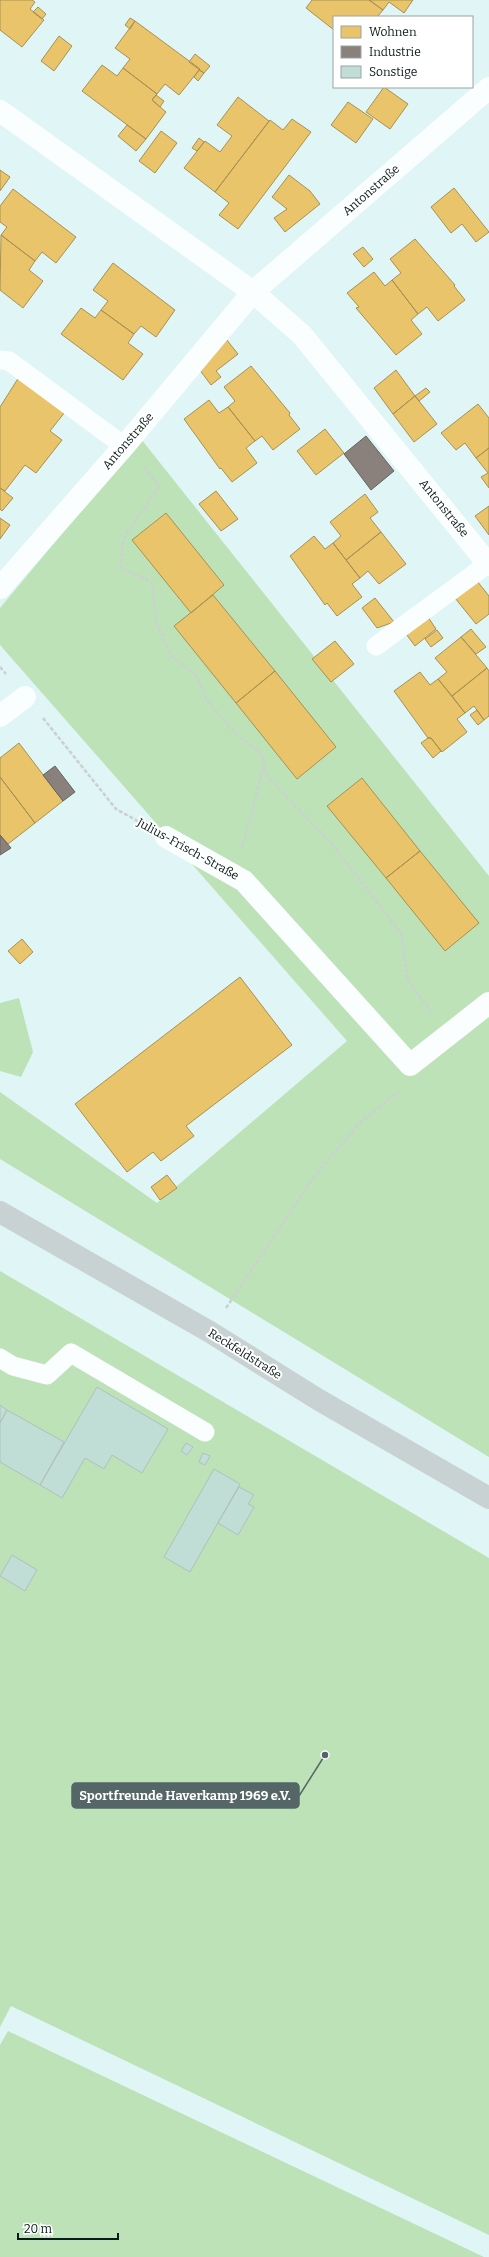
<svg xmlns="http://www.w3.org/2000/svg" width="489" height="2257" font-family="Bitter,serif">
<rect width="100%" height="100%" fill="#e0f5f5"/>
<path fill="#bde2b8" d="M141 439 489 876V1457L0 1159V1092L157 1203 347 1041 0 645V608Z
M19 998 33 1052 21 1077 0 1071V1003Z
M0 1271 489 1558V2235L11 2006 0 2027Z
M8 2031 484 2257H0V2045Z"/>
<path fill="#e9c46a" stroke="#a69152" d="M0 0H32L35 2 30 9 44 20 22 47 0 30Z
M312 0H369L383 10 377 17H334V30L306 8Z
M369 0H413L404 13 389 2 383 10Z
M38 7 46 14 42 19 33 12Z
M130 18 135 21 130 29 125 25Z
M135 21 200 69 179 95 165 84 157 94 123 68 130 59 115 48Z
M59 36 72 46 54 71 41 61Z
M195 54 210 66 204 73 189 62Z
M102 65 117 76 123 68 157 94 152 100 166 112 146 139 82 91Z
M199 70 204 73 198 81 194 77Z
M384 87 408 104 390 129 366 112Z
M156 95 164 101 160 107 152 100Z
M238 97 269 121 215 192 184 168 205 141 220 152 232 136 217 125Z
M348 102 373 119 356 143 331 125Z
M292 119 311 132 238 229 219 215 229 203 215 192 270 120 283 130Z
M127 125 146 139 136 151 118 136Z
M161 131 177 143 155 173 139 161Z
M199 138 204 142 197 151 192 148Z
M0 170 10 177 0 191Z
M289 175 310 191 320 204 285 232 274 218 287 209 272 197Z
M454 188 489 232 476 242 462 224 451 233 431 207Z
M13 189 76 237 56 263 42 252 35 261 1 235 7 227 0 222V206Z
M1 235 35 261 29 270 43 281 23 308 0 290Z
M415 239 455 285 454 286 465 300 438 321 427 307 418 314 392 280 401 273 390 259Z
M363 247 373 259 364 267 353 254Z
M113 263 175 310 156 337 141 326 134 334 101 310 108 301 93 290Z
M374 272 385 286 392 280 418 314 411 320 422 334 396 355 356 308 359 307 347 293Z
M81 308 95 318 101 310 134 334 128 343 143 354 123 380 61 334Z
M226 339 238 354 216 371 221 377 211 385 199 369Z
M251 366 290 413 289 415 300 429 273 450 262 436 255 441 228 407 235 401 224 387Z
M396 370 415 396 393 414 374 388Z
M19 377 65 412 50 431 62 440 36 473 25 465 5 491 0 488V407Z
M426 388 430 392 419 401 415 396Z
M415 396 437 424 414 442 393 414Z
M209 400 219 413 228 407 255 441 246 448 257 463 232 482 221 468 220 469 184 419Z
M478 404 489 418V448L476 458 465 443 456 450 441 433Z
M325 429 344 453 316 475 297 451Z
M489 448V488L481 477 488 473 476 458Z
M0 488 13 498 2 511 0 509Z
M216 491 238 519 221 531 199 504Z
M365 494 378 512 370 518 381 532 346 560 333 543 341 536 330 522Z
M489 506V535L475 516Z
M166 513 224 585 191 613 132 540Z
M0 518 10 525 0 539Z
M381 532 406 564 379 584 368 571 360 578 346 560Z
M314 536 325 549 333 543 360 578 352 584 362 597 337 616 327 603 325 605 290 556Z
M477 581 489 596V614L476 624 455 598Z
M213 595 275 671 236 703 174 626Z
M375 598 394 622 377 628 362 608Z
M428 617 436 629 415 646 406 634Z
M471 629 486 647 476 654 461 637Z
M437 630 443 638 431 647 425 639Z
M461 637 487 668 452 696 438 679 447 672 435 658Z
M335 641 354 664 331 682 312 659Z
M487 668 489 671V716L484 720 474 706 465 713 452 696Z
M275 671 336 747 297 779 236 703Z
M420 672 430 685 438 679 465 713 457 719 467 732 442 752 431 738H428L394 691Z
M477 710 484 720 478 725 470 715Z
M428 738H431L441 751 433 758 421 743Z
M19 743 63 801 35 823 0 777V758Z
M0 777 35 823 8 844 0 835Z
M362 778 420 851 386 878 327 806Z
M420 851 479 923 445 951 386 878Z
M22 939 33 952 20 964 8 951Z
M240 977 292 1045 186 1126 194 1136 161 1161 153 1152 127 1172 75 1104Z
M167 1175 177 1188 160 1200 151 1187Z"/>
<path fill="#8a817c" stroke="#64625e" d="M366 436 394 471 371 490 344 454Z
M55 766 75 792 63 801 43 775Z
M0 835 11 848 0 855Z"/>
<path fill="#c1ded6" stroke="#b0c0bd" d="M97 1387 168 1429 142 1473 112 1455 104 1469 85 1458 62 1498 40 1485Z
M0 1405 7 1410 0 1423Z
M7 1410 64 1442 40 1485 0 1462V1423Z
M186 1443 193 1447 187 1455 181 1451Z
M203 1453 210 1456 205 1465 199 1462Z
M214 1469 240 1484 190 1572 164 1557Z
M239 1487 254 1495 248 1504 254 1507 238 1535 218 1523Z
M12 1555 37 1570 25 1591 0 1576Z"/>
<g fill="none" stroke-linecap="round" stroke-linejoin="round">
<path stroke="#cbd0d0" stroke-width="2.5" stroke-dasharray="4 2" stroke-linecap="butt" d="M144 467 159 486 123 539 121 568 152 582 156 621 171 655 196 676 206 699 236 734 261 753 267 776 332 844 401 933 408 981 432 1012
M0 667 6 674
M43 718 116 809 143 824
M242 848 264 766
M226 1308 316 1174 361 1122 399 1091"/>
<path stroke="#fafefe" stroke-width="19" d="M0 360 9 361 124 446
M376 646 489 563
M0 1358 13 1366 47 1375 71 1353 205 1432"/>
<path stroke="#fafefe" stroke-width="22" d="M0 111 253 292 302 335 489 565
M0 588 126 444 253 292 489 88
M0 716 25 697
M166 837 244 881 410 1065 489 1003"/>
<path stroke="#c9d2d3" stroke-width="22" d="M0 1212 210 1332 319 1400 489 1498"/>
</g>
<g text-anchor="middle" dominant-baseline="central" stroke-width="4" stroke-linejoin="round" paint-order="stroke">
<g font-size="12" fill="#0a1919" stroke="#fff">
<text transform="translate(371 190) rotate(-41)">Antonstraße</text>
<text transform="translate(128 441) rotate(-49)">Antonstraße</text>
<text transform="translate(444 508) rotate(51)">Antonstraße</text>
<text transform="translate(188 849) rotate(29)">Julius-Frisch-Straße</text>
<text transform="translate(245 1354) rotate(32)">Reckfeldstraße</text>
</g>
</g>
<path fill="none" stroke="#566" stroke-width="1.5" d="M325 1755L299 1796"/>
<circle fill="#566" stroke="#fff" stroke-width="1.5" cx="325" cy="1755" r="4"/>
<rect fill="#566" stroke="#566" stroke-width="1.5" x="72" y="1783" width="227" height="25" rx="4"/>
<g font-size="13" text-anchor="middle" font-weight="bold" fill="#fff">
<text x="185" y="1800">Sportfreunde Haverkamp 1969 e.V.</text>
</g>
<rect x="333" y="16" width="140" height="72" fill="#ffffff" stroke="#9da3a3"/>
<rect x="341" y="26" width="20" height="12" fill="#e9c46a" stroke="#9da3a3"/>
<text x="369" y="36" font-size="12" fill="#0a1919">Wohnen</text>
<rect x="341" y="46" width="20" height="12" fill="#8a817c" stroke="#9da3a3"/>
<text x="369" y="56" font-size="12" fill="#0a1919">Industrie</text>
<rect x="341" y="66" width="20" height="12" fill="#c1ded6" stroke="#9da3a3"/>
<text x="369" y="76" font-size="12" fill="#0a1919">Sonstige</text>
<path d="M18 2233v6h100v-6" fill="none" stroke="#0a1919" stroke-width="2"/>
<text x="24" y="2233" font-size="12" fill="#0a1919" stroke="#ffffff" stroke-width="3" paint-order="stroke">20 m</text>
</svg>
